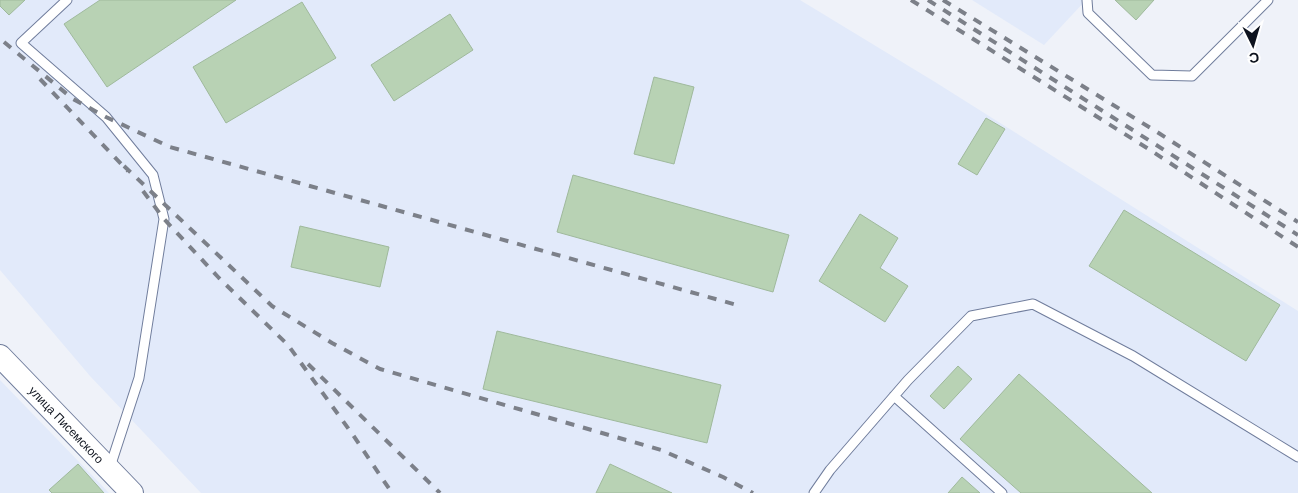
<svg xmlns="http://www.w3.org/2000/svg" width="1298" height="493" font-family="Helvetica,sans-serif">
<rect width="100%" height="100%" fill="#eff2f9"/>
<path fill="#e2eafa" d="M0 0H800L935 82 1298 311V493H201L90 376 0 270Z
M972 0H1086L1044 45Z
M0 380 109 493H0Z"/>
<path fill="#b8d2b4" stroke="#9fb99c" d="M0 0H25L9 15 0 6Z
M100 0H236L107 87 64 24Z
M1115 0H1154L1136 20Z
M302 2 336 58 226 123 193 67Z
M450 14 473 50 394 101 371 65Z
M654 77 694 87 674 164 634 154Z
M986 118 1005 129 977 175 958 164Z
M573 175 789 235 773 292 557 232Z
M1124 210 1280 305 1246 361 1089 266Z
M860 214 898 238 880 268 908 286 885 322 819 281Z
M300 226 389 247 380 287 291 267Z
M497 331 721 385 707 443 483 389Z
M958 366 972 379 944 409 930 396Z
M1019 374 1152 493H1021L960 439Z
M78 464 104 493H52L49 490Z
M610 464 672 493H596Z
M962 477 980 493H948Z"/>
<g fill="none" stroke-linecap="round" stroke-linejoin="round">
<g stroke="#707d9c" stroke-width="11">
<path id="service" d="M67 0 21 43 106 117 153 175 164 219 139 378 110 467
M1087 0 1088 13 1152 75 1192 76 1268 0
M894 396 1002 493
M814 493 830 470 908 380 971 316 1033 304 1133 356 1298 457"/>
</g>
<g stroke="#707d9c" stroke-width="24">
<path id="tertiary" d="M0 356 132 493"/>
</g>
<use href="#service" stroke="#fff" stroke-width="9"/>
<use href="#tertiary" stroke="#fff" stroke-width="22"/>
<path stroke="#7c8089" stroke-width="4" stroke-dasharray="9 9" stroke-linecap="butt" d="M911 0 1147 148 1298 247
M928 0 1298 235
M943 0 1157 132 1298 222
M4 42 73 99 106 117 170 147 737 305
M40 79 128 171
M124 166 272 306 332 343 380 369 661 450 723 477 753 493
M143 191 164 219 219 278 288 345 353 435 392 493
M308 364 440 493"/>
</g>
<g text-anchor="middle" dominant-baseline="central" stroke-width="4" stroke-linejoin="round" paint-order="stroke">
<g font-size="12" fill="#0e131e" stroke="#fff">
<text transform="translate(66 425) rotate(46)">улица Писемского</text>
</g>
</g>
<g transform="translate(1253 45) rotate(175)" stroke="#ffffff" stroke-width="4" paint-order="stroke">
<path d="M0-4L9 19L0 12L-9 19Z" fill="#0e131e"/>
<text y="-8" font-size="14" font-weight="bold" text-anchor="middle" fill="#0e131e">С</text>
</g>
</svg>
